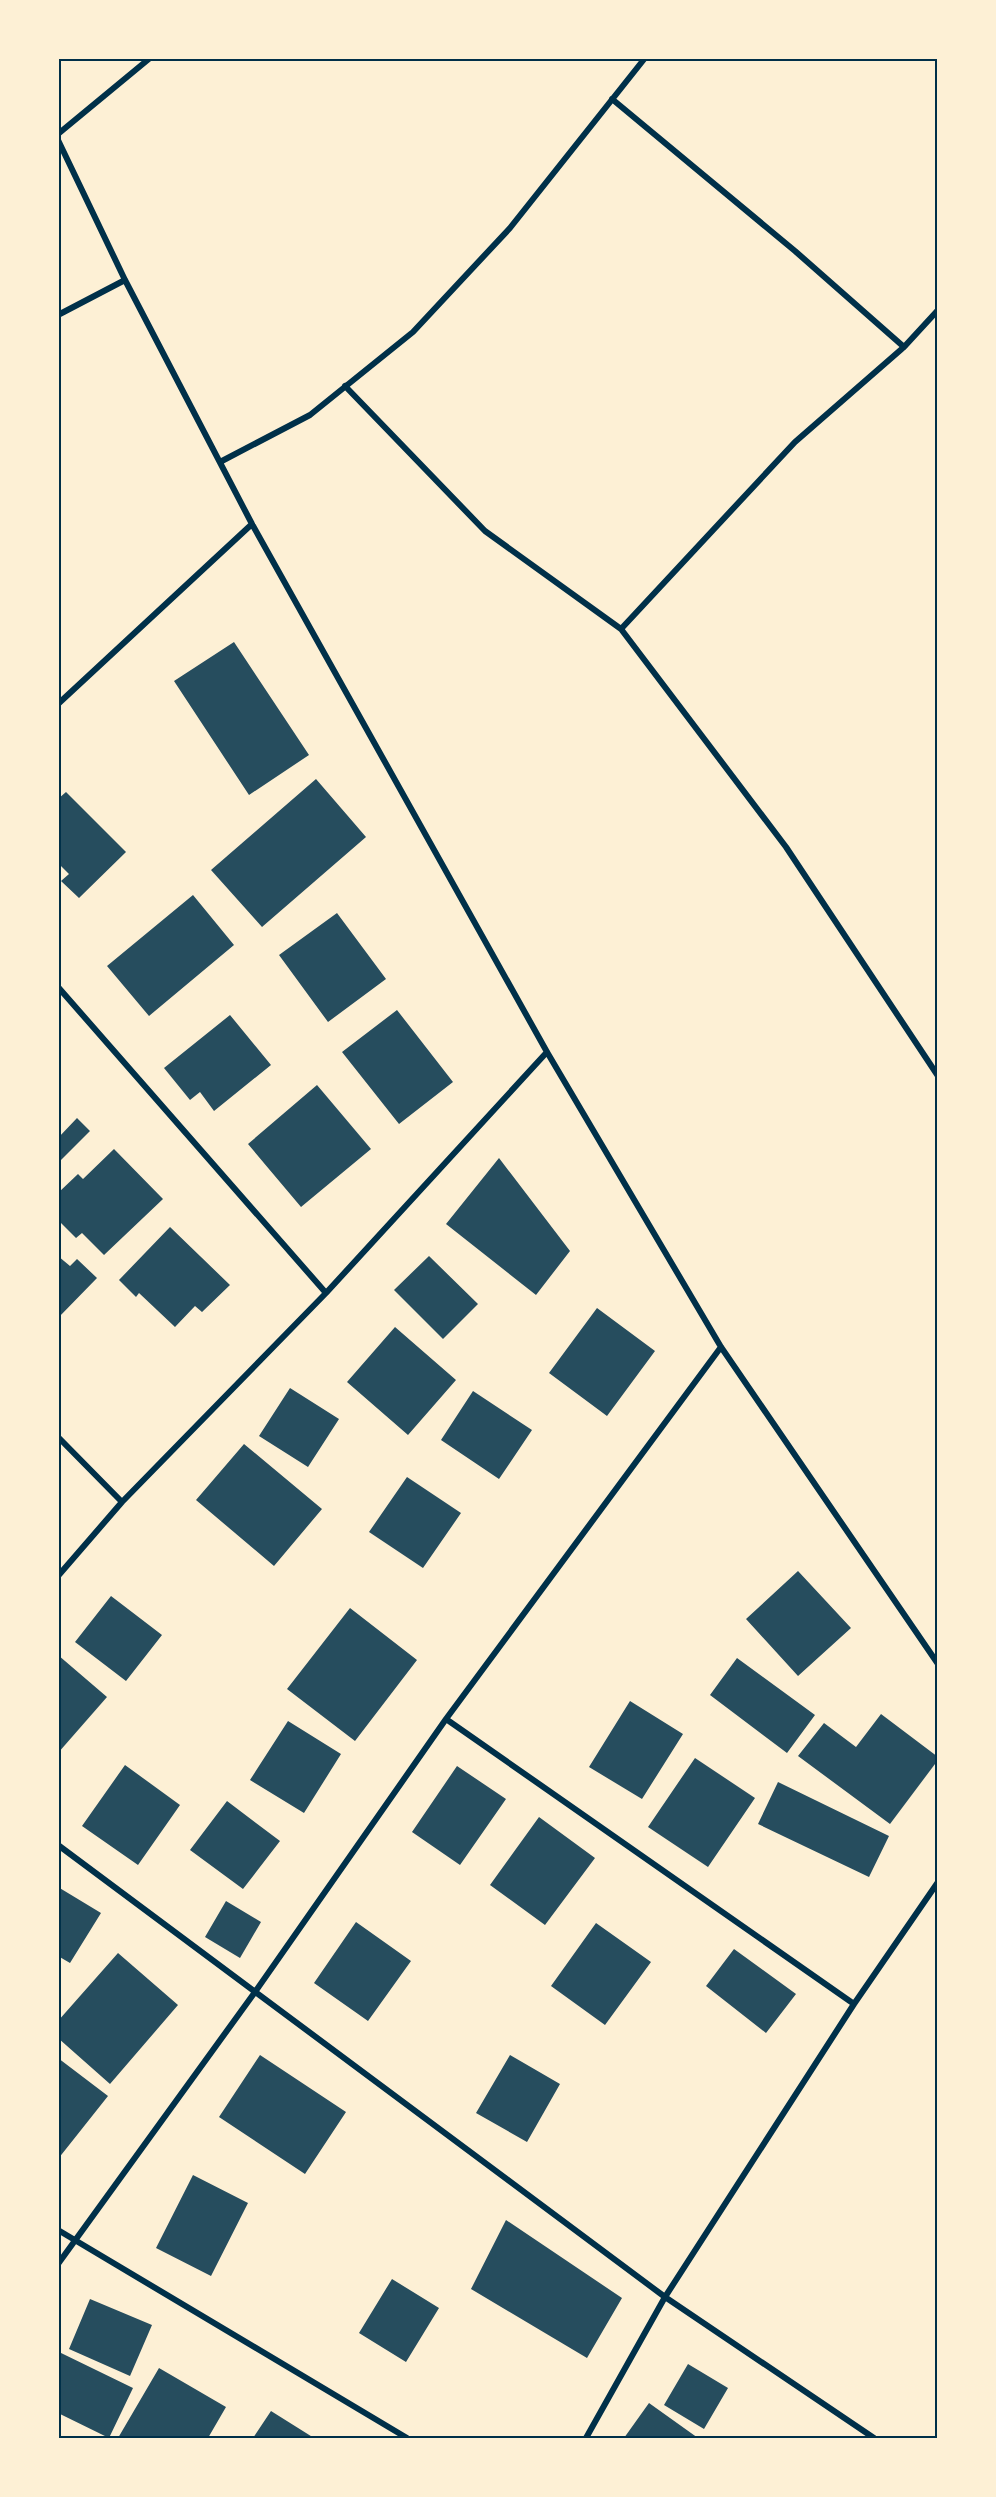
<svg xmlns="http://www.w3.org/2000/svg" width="996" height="2497" font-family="Signika,sans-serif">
<rect width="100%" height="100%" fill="#fdf0d5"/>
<path fill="#264d5e" d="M234 642 309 755 249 795 174 681Z
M316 779 366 837 262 927 211 870Z
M66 792 126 852 79 898 61 881 69 874 58 863V799Z
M193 895 234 945 149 1016 107 966Z
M337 913 386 979 328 1022 279 955Z
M397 1010 453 1082 399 1124 342 1052Z
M230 1015 271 1065 214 1111 200 1092 190 1100 164 1068Z
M317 1085 371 1149 301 1207 248 1144Z
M77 1118 90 1131 58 1163V1138Z
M114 1149 163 1199 104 1255 82 1233 76 1238 58 1220V1193L78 1174 83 1179Z
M499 1158 570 1251 536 1295 446 1224Z
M170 1227 230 1285 202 1312 195 1306 175 1327 139 1293 136 1297 119 1280Z
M58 1256 70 1266 77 1259 97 1278 58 1318Z
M429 1256 478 1304 443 1339 394 1290Z
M597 1308 655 1351 607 1416 549 1373Z
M395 1327 456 1380 408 1435 347 1382Z
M290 1388 339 1419 308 1467 259 1436Z
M473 1391 532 1430 499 1479 441 1440Z
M244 1444 322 1509 274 1566 196 1500Z
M407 1477 461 1513 423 1568 369 1532Z
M798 1571 851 1628 798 1676 746 1619Z
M111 1596 162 1635 126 1681 75 1642Z
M350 1608 417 1660 355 1741 287 1689Z
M58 1655 107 1697 58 1753Z
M737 1658 815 1715 787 1753 710 1695Z
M630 1701 683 1734 642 1799 589 1767Z
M881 1714 938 1757V1760L890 1824 798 1756 824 1723 856 1747Z
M288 1721 341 1754 304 1813 250 1780Z
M695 1758 755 1798 708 1867 648 1827Z
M125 1765 180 1805 138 1865 82 1826Z
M457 1766 506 1799 460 1865 412 1832Z
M778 1782 889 1836 869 1877 758 1824Z
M227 1801 280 1841 243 1889 190 1850Z
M539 1817 595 1858 545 1925 490 1885Z
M58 1887 101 1913 70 1963 58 1956Z
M226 1901 261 1922 240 1958 205 1937Z
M356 1922 411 1961 368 2021 314 1983Z
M596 1923 651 1962 605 2025 551 1986Z
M734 1949 796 1994 766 2033 706 1986Z
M118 1953 178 2005 110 2084 58 2038V2021Z
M260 2055 346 2112 305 2174 219 2117Z
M510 2055 560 2084 527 2142 476 2113Z
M58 2058 108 2096 58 2159Z
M193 2175 248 2203 211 2276 156 2248Z
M506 2220 622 2298 587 2358 471 2289Z
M392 2279 439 2308 406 2362 359 2333Z
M90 2299 152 2325 130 2376 69 2349Z
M59 2352 133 2388 109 2438 58 2413Z
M688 2364 728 2388 704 2429 664 2405Z
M159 2368 226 2407 208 2438H118Z
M649 2403 698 2438H624Z
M271 2411 314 2438H253Z"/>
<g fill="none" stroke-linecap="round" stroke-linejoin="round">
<path stroke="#003049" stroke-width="6" d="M612 99 795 251 904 347
M58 134 150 58
M58 140 125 280 252 524 547 1052 721 1347 938 1664
M58 315 125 280
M345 386 485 531 621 629 786 847 938 1076
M220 462 310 415 413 332 510 228 645 58
M621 629 795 442 904 347 938 310
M58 704 252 524
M58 987 326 1293
M58 1437 122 1502
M58 1576 122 1502 326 1293 547 1052
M446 1719 854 2004
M58 1845 665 2297 874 2438
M58 2230 407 2438
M58 2264 255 1992 446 1719 721 1347
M586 2438 665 2297 854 2004 938 1882"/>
</g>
<rect width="996" height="2497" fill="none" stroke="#fdf0d5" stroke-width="120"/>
<rect x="60" y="60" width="876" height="2377" fill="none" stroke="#003049" stroke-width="2"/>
</svg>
